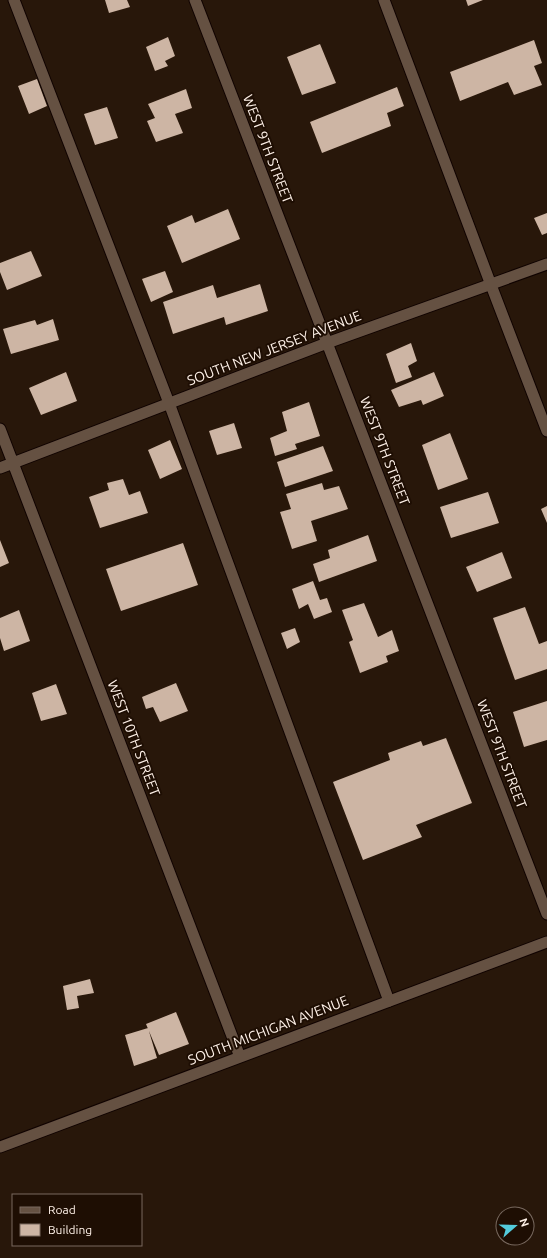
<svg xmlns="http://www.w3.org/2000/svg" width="547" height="1258" font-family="Ubuntu,sans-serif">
<rect width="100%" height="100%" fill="#28170a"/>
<path fill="#cdb5a4" d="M105 0H127L130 7 109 13Z
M466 0H483L468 6Z
M168 37 175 56 165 61 168 66 155 71 146 47Z
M534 40 542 63 534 66 542 85 514 95 508 82 460 101 450 72Z
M320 44 336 83 302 95 287 57Z
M37 79 47 106 29 114 18 86Z
M397 87 404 106 387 113 391 126 322 153 310 122Z
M186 89 192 108 175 114 183 133 156 142 147 121 155 118 148 104Z
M107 107 118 138 95 145 84 114Z
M228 209 240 239 182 263 167 226 192 215 195 223Z
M547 213V233L542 235 534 218Z
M31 251 42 276 7 290 0 272V263Z
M165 271 173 292 151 302 142 279Z
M260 284 268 311 226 325 224 317 173 334 163 302 213 285 217 298Z
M53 319 59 340 11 354 3 329 35 320 37 325Z
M411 343 417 361 408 366 412 377 396 383 386 354Z
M66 372 77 401 41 415 29 388Z
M434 372 444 396 423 405 421 400 399 407 391 390Z
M309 402 320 436 295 444 297 449 275 456 270 438 287 431 282 412Z
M234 423 242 448 217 455 209 431Z
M450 433 468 479 438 490 422 445Z
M170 440 182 469 160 479 148 450Z
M323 446 333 471 285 487 277 462Z
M123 479 129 495 140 491 148 513 100 528 89 497 109 490 107 483Z
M322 483 324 490 339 486 348 509 311 521 317 541 292 549 280 512 291 509 286 494Z
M488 492 499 523 451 538 440 507Z
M547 506V523L541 509Z
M368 535 377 561 319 582 313 564 330 558 328 550Z
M0 540 9 563 0 567Z
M183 543 198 585 121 611 106 569Z
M502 552 512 578 477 592 466 567Z
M313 581 320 600 327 598 332 612 314 619 308 604 299 609 292 589Z
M364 603 378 637 392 630 399 651 386 656 388 662 360 673 349 642 353 640 342 610Z
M525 607 539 644 547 641V669L515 680 493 618Z
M19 610 30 641 4 651 0 638V618Z
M295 628 300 642 287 649 281 633Z
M176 683 188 711 160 722 153 707 146 709 142 697Z
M56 684 67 714 41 721 32 693Z
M547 701V740L524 747 513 712Z
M446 738 472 803 416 825 422 837 363 860 333 782 390 760 388 753 421 741 423 746Z
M90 979 94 993 77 996 79 1008 67 1010 63 986Z
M176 1012 189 1044 159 1055 146 1024Z
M148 1028 157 1058 134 1066 125 1035Z"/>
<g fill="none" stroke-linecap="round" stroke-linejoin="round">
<g stroke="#100300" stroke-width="13">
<path id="service" d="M14 0 169 403 389 1001
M384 0 491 285 547 431"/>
</g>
<g stroke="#100300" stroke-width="13">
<path id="minor" d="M195 0 547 914
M0 429 240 1057
M0 468 327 343 547 264
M0 1147 547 942"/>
</g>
<use href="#service" stroke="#655142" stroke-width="11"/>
<use href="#minor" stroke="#655142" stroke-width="11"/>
</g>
<g text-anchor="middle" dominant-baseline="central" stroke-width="4" stroke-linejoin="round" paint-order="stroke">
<g font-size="14" fill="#fff2e9" stroke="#1e0e03">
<text transform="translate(268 149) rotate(69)">WEST 9TH STREET</text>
<text transform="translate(274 348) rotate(-21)">SOUTH NEW JERSEY AVENUE</text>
<text transform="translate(385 451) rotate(69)">WEST 9TH STREET</text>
<text transform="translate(134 738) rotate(69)">WEST 10TH STREET</text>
<text transform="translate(502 754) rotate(69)">WEST 9TH STREET</text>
<text transform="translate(268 1030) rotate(-21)">SOUTH MICHIGAN AVENUE</text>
</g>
</g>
<rect x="12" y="1194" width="130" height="52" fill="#1e0e03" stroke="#78695f"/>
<rect x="20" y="1207" width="20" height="6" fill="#655142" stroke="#78695f"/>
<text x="48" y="1214" font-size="12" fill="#fff2e9">Road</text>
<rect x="20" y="1224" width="20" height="12" fill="#cdb5a4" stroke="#78695f"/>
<text x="48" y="1234" font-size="12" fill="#fff2e9">Building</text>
<g transform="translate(515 1226) rotate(70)"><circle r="19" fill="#1e0e03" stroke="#78695f"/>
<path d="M0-3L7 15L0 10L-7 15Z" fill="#53cbdb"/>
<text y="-6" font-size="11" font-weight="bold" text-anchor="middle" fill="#fff2e9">N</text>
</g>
</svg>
